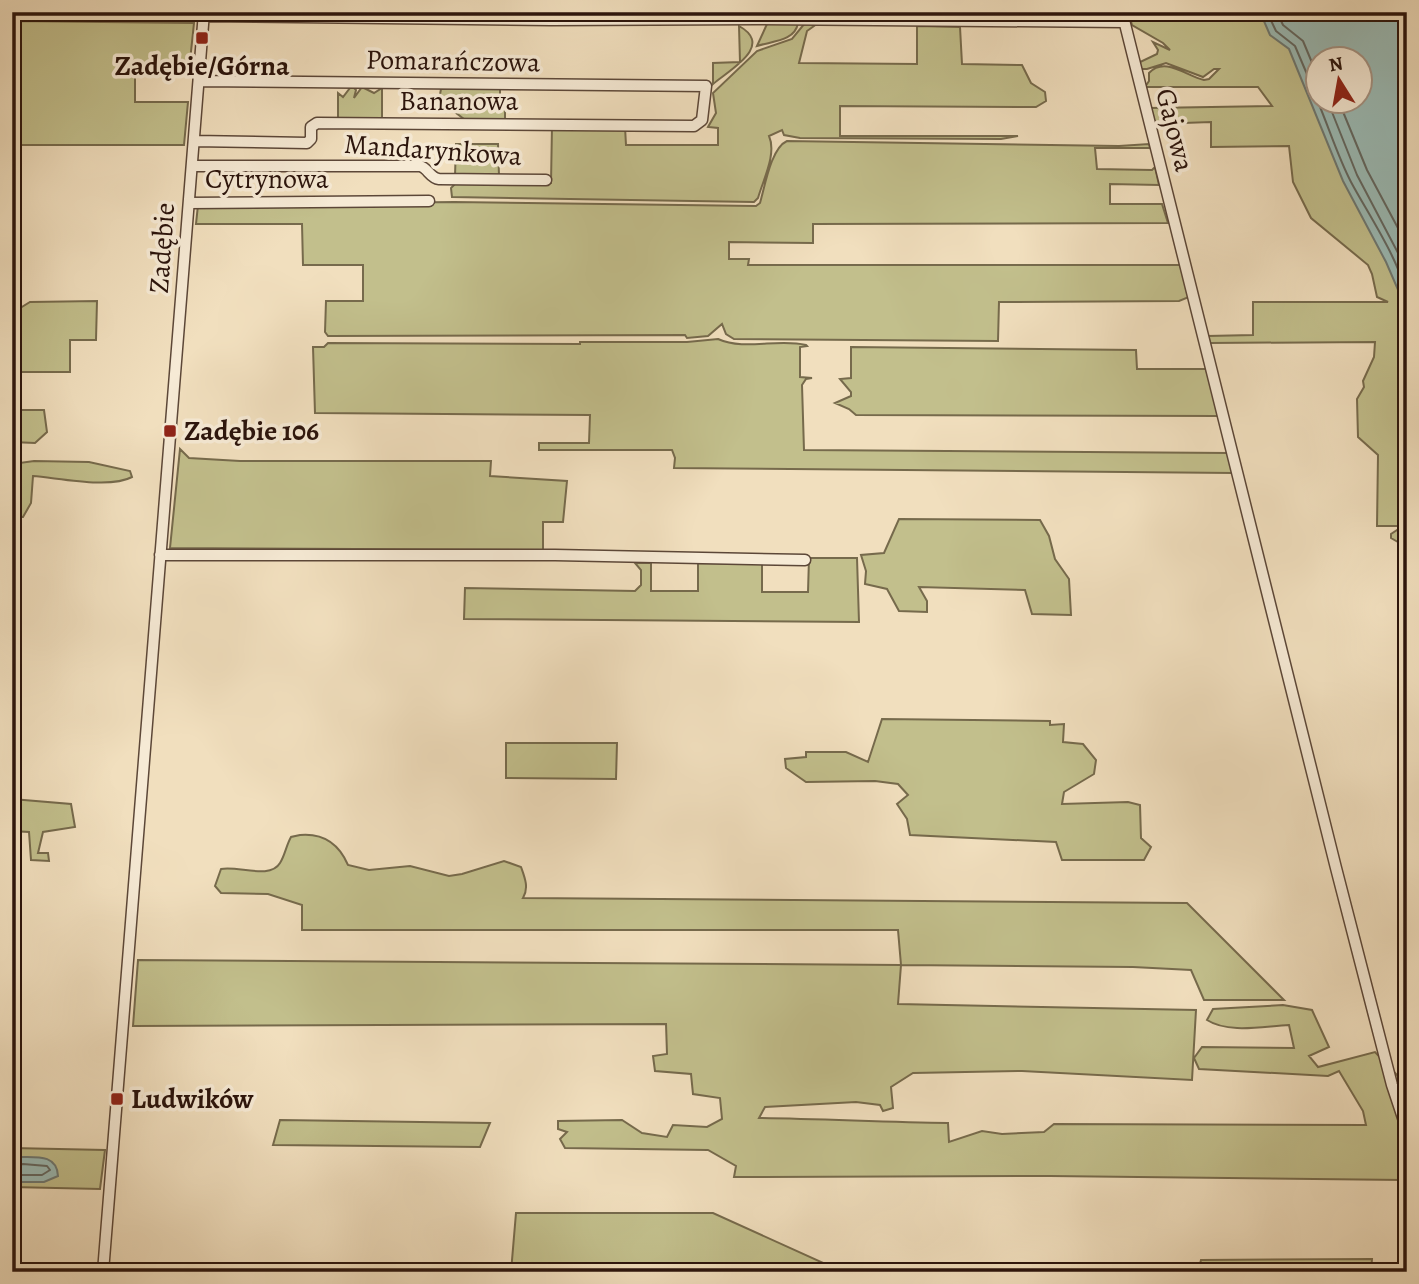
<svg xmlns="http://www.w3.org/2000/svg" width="1419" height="1284" font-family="Alegreya,serif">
<rect width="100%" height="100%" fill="#f1dfbe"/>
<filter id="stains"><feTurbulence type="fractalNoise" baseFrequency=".00286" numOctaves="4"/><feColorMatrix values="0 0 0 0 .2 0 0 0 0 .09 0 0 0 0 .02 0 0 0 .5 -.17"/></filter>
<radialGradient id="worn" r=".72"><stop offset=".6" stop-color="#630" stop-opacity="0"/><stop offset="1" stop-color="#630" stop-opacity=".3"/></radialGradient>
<path fill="#c2bf8c" stroke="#766a4c" stroke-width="2" fill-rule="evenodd" d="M1128 12H1407V562L1405 560 1403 545 1391 538V534L1403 526H1377L1378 455 1358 437 1357 399 1364 387 1363 381 1374 357 1375 342 1210 343 1208 336 1253 335V302H1388L1377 297 1372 274 1368 265 1311 218 1293 182 1289 146 1211 147V122L1155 124 1151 108 1272 106 1258 87H1145L1149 81V73C1165 56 1186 76 1204 80L1209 79 1219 69H1214L1203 77 1166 63 1147 69H1140L1138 63 1157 54 1158 50 1153 42 1170 50 1163 43 1132 25ZM1318 60H1360V102H1318Z
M12 21 194 23 190 61C171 62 153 68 135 69V102H188L184 145H12Z
M798 23C795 41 773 41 757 46L767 24Z
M805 23H812L814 26 807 31 799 63 917 64V26L960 27 962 64 1022 65 1031 83 1045 92 1046 101 1036 107 840 106V136H1018L1001 139 800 138 784 135 782 130 769 136C777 154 763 180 758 198L754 202 452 197 451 188 455 184 551 183 552 126 625 127 626 145H718V128L708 127 716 113 713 93 757 51 792 39Z
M739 26C775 46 729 70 713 84V63L740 62Z
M500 85V104H505V122L464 119 439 100 441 89Z
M362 87 374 93 382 88V121H338V93L343 97 350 88H354L356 90 354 98Z
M787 141 1119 146 1149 144 1150 148H1095L1097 169 1152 170 1155 167 1159 185 1110 184V204H1162L1168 223 813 224V243L729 242V259H749L748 265H1180L1189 297 1179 301 999 302 998 341 734 339 726 334 722 324 708 336 687 338 685 335 328 336 325 332 326 301H363V265H303L302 224H196L198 205 454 202 756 206 760 203C765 186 771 148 787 141Z
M456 144H498L499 176H455Z
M97 301 96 340H70V372H18L15 369 12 372V308L17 310 30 302Z
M718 339C745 351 778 338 806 345L807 346 800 347V377L812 378 806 379 802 385 804 450 1229 453 1233 473 674 468 675 458 672 450H539V443H589L590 415 315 413 313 347H324L328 343 580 344V342H687Z
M851 347 1136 350 1137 369H1206L1219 416 856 415 849 409 835 403 851 396V392L840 379 851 378Z
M12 410H44L47 432 35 443 12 442Z
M180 449 189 458 240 461H491L490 476 567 481 563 522H543V550L170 548Z
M34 461 89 462 130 471 132 477C110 489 59 478 33 476L31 503 23 517H12V464Z
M899 519 1040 520 1049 536 1055 559 1069 579 1071 615 1032 614 1025 590 919 587 927 601V612L899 611 887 589 865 584 866 571 861 555 884 553Z
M809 558H857L859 622 464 619 465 588 635 591 641 585V570L635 563H651V591H698V563L762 564V592H808Z
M882 719 1050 721V725L1064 724 1063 742 1083 744 1096 760 1094 774 1064 792 1062 804 1128 802 1140 805 1141 838 1151 847 1144 860H1062L1056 842 910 835 907 819 897 804 908 795 898 784 875 781 806 782 786 768 785 759 806 757V752H846L868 762Z
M506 743H617L616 779 506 778Z
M12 799 71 804 75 827 43 832 38 853H48L49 861 31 860 29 832 12 831Z
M300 835C323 833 339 844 348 865L369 870 410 866 449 876 462 874 504 861 521 867C525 878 529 888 523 898L1187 903 1284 1000H1204L1191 970 1133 967 901 965 898 1004 1196 1010 1192 1080 1022 1071 913 1073 891 1087 893 1108 883 1111 880 1105 856 1102 765 1107 759 1118C822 1119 885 1122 948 1123L949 1142 982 1131 1002 1134 1044 1132 1054 1124 1366 1125 1363 1111 1339 1071 1328 1076 1199 1069 1194 1058 1202 1047 1294 1048 1289 1025C1264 1026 1229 1034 1207 1020L1213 1009 1283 1005 1312 1010 1329 1047 1309 1056 1318 1067 1375 1052 1398 1076 1407 1097V1178L1403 1180 1050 1176 734 1177 736 1166 708 1150 565 1148 560 1139 567 1132 558 1129V1121L622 1120 642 1133 667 1137 673 1125 707 1127 722 1119 720 1098 693 1094 691 1074 655 1071 653 1056 667 1054 666 1024 133 1026 138 960 901 965 898 930H302V905L268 894 221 893 215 886 221 869C237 865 270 880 280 863 285 855 286 846 291 837Z
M280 1120 490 1123 480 1147 273 1145Z
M12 1148 105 1150 100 1189 12 1187Z
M516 1213H713L843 1272H511Z
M1372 1259 1371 1272H1198L1201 1260Z"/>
<path fill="#9bbcb7" stroke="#6e7973" stroke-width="2" fill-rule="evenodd" d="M1260 12H1407V355L1399 292 1386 262 1343 181 1289 49 1270 35ZM1318 60H1360V102H1318Z
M21 1157C38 1157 57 1155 58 1176L44 1182H13L12 1160Z"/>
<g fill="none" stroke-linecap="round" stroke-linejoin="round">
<path stroke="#636862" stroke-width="2" d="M1267 12 1276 31 1295 46 1318 100
M1277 12 1283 25 1303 41 1318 77
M1318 102C1329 128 1338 157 1351 182 1368 214 1403 265 1407 300
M1328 102 1357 175 1407 270
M1339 102 1367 170 1407 245
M12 1166 23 1164 47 1166 50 1170 42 1175H12"/>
<path stroke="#9bbcb7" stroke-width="14" d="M1407 387V400"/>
<g stroke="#5c4738" stroke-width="13">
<path id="minor" d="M1122 12 1336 868 1392 1085 1407 1130
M204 16 551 20 756 19 1124 22
M194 141 307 143 311 139V127L317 123 694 126 702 120 706 86 199 81
M192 166H420C428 168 430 178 439 179L546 180
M189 203 429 201
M160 555H555L805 560
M103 1272 204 12"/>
</g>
<use href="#minor" stroke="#f6ead5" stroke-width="10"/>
</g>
<g fill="#8f2418" stroke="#f6ead5" stroke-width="2.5">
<rect x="195" y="31" width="14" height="14" rx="3.5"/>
<rect x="163" y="424" width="14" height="14" rx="3.5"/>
<rect x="110" y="1092" width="14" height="14" rx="3.5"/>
</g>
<g text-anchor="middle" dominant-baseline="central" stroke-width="7" stroke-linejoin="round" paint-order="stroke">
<g font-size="28" fill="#2b140c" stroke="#f6ead5">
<text transform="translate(453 61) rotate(1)">Pomarańczowa</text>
<text x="459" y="101">Bananowa</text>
<text transform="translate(1175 130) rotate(76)">Gajowa</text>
<text transform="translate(433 150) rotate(4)">Mandarynkowa</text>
<text x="267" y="179">Cytrynowa</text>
<text transform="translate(162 248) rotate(-86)">Zadębie</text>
</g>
<g font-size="28" font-weight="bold" fill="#2b140c" stroke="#f6ead5" text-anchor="start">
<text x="202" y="66" text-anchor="middle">Zadębie/Górna</text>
<text x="184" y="431">Zadębie 106</text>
<text x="131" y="1099">Ludwików</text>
</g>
</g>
<rect width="1419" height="1284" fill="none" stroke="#f1dfbe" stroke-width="42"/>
<rect x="14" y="14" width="1391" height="1256" fill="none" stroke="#2b140c" stroke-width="3.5"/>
<rect x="21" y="21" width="1377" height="1242" fill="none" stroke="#2b140c" stroke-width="2"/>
<g transform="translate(1339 80) rotate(349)"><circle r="33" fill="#f6ead5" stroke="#a59485" stroke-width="2"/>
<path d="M0-5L12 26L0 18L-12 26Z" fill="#8f2418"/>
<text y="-10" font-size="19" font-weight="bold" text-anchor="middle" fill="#2b140c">N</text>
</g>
<rect width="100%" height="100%" filter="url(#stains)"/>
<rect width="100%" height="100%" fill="url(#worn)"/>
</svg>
